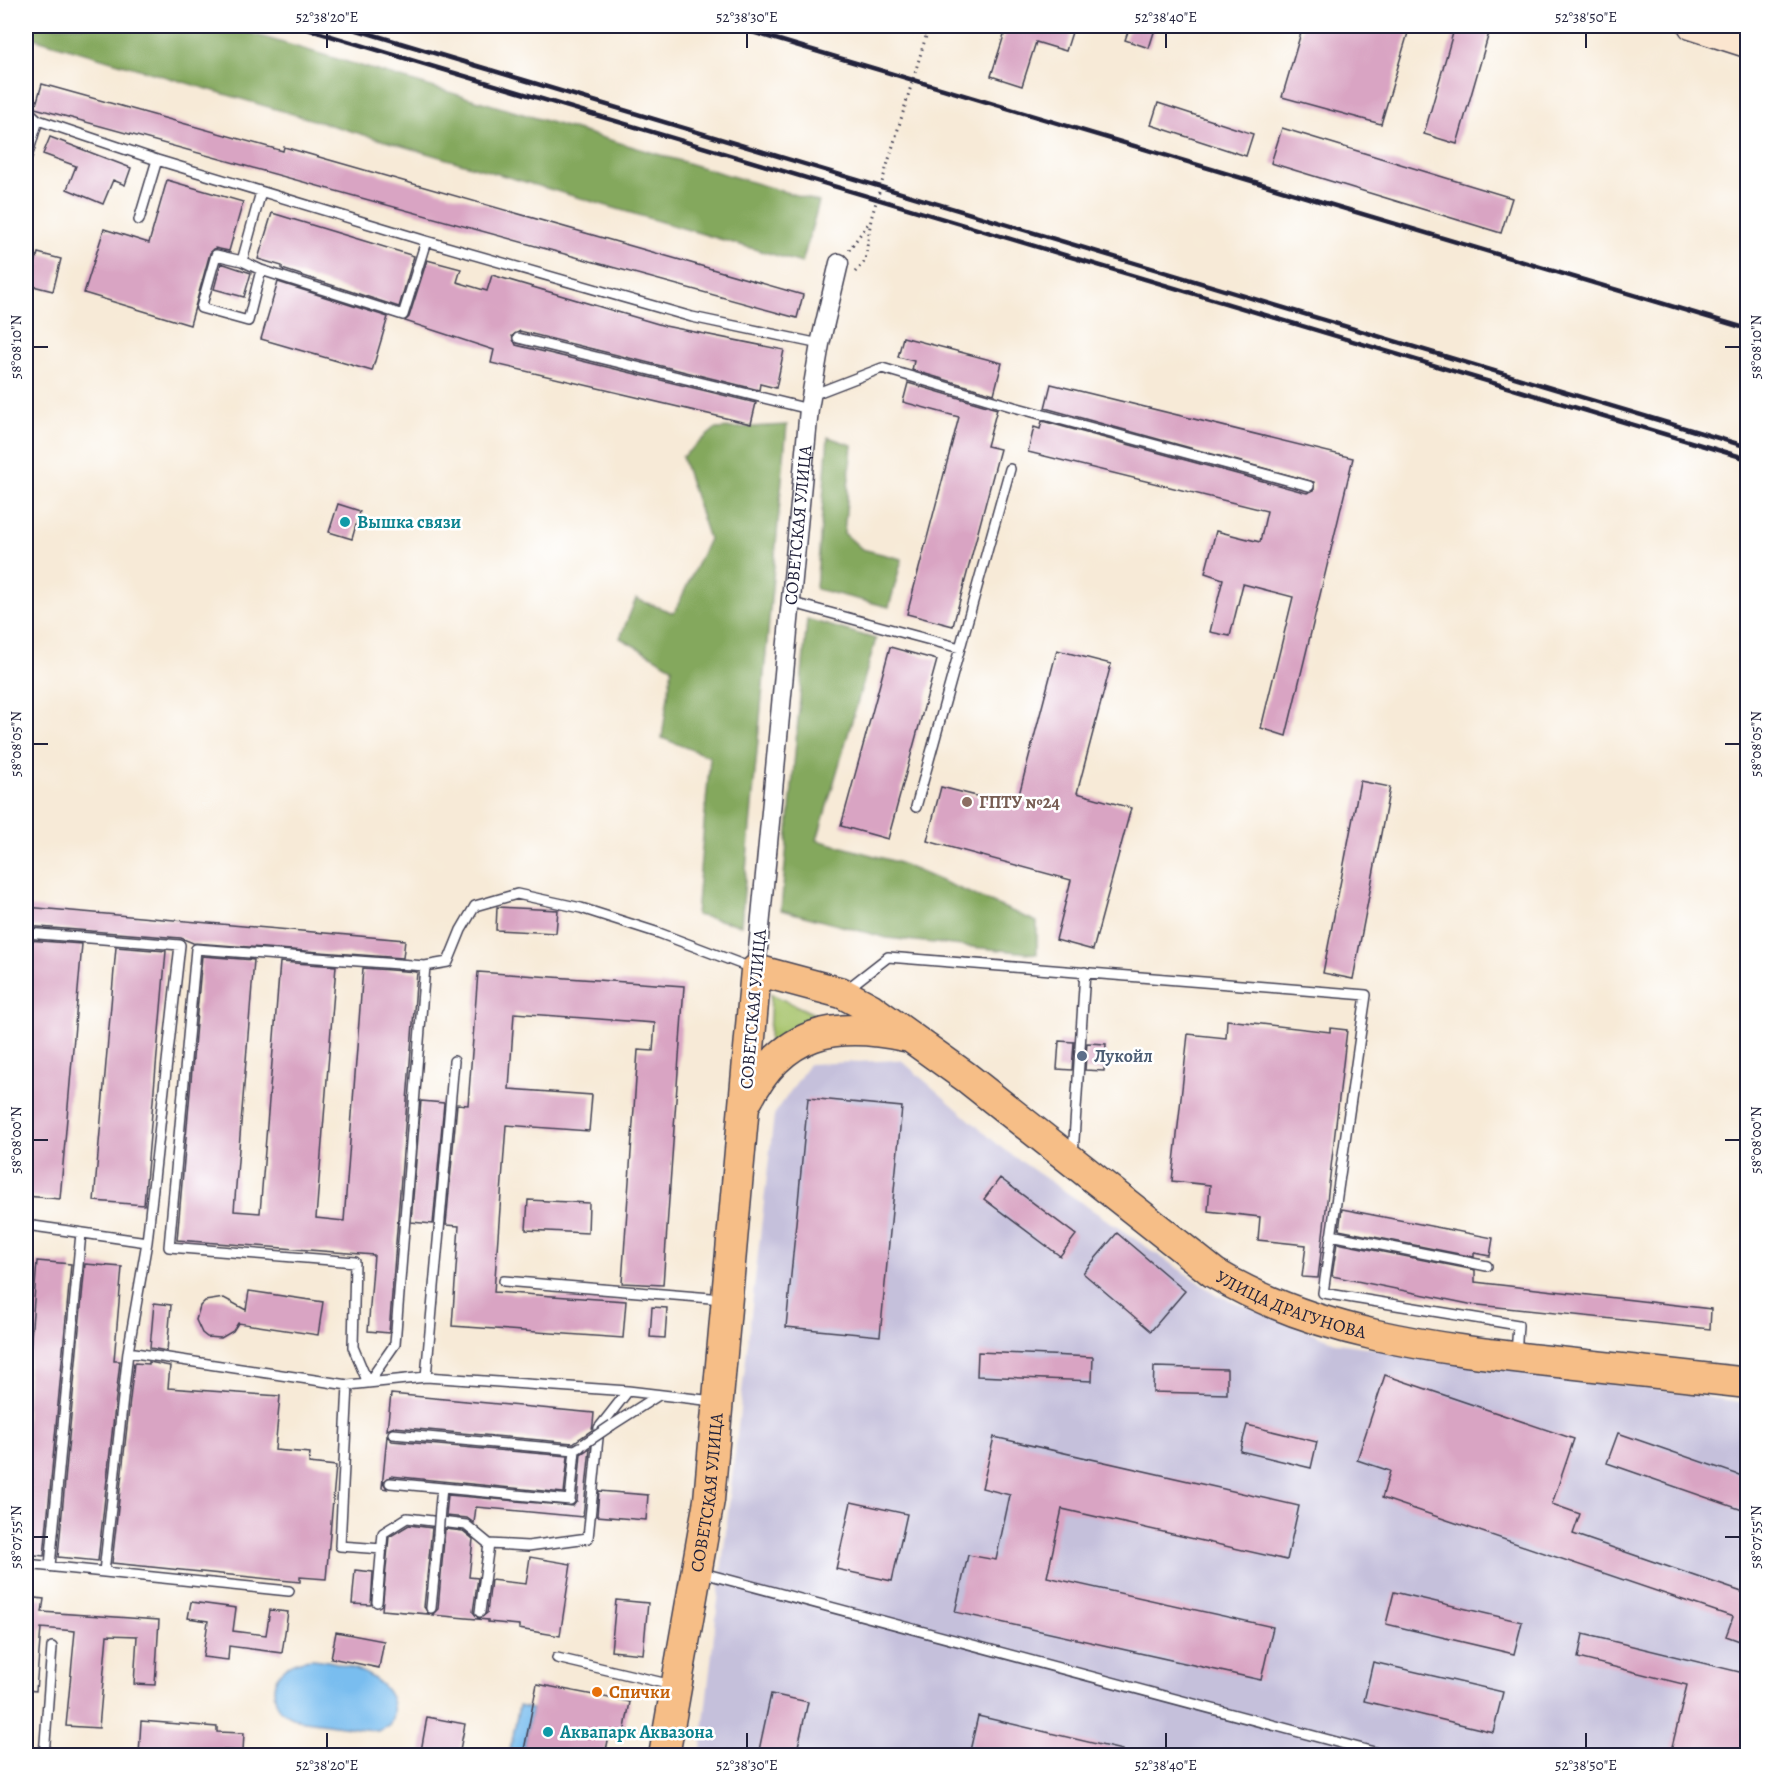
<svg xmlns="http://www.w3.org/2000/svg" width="1773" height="1781" font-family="Alegreya,serif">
<rect width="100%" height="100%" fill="#fff"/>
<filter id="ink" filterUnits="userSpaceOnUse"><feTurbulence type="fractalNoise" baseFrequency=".0167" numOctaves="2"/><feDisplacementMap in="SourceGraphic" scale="12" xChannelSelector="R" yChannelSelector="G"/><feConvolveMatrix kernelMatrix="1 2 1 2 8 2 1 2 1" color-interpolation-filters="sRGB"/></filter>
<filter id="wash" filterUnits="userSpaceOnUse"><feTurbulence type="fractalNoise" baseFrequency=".008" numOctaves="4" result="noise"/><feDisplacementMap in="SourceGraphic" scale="24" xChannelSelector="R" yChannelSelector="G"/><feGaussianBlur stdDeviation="1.35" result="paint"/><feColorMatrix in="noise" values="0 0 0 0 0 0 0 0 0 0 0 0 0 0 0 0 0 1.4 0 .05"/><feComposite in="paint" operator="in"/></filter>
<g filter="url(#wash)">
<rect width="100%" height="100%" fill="#f7ead7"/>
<path fill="#c5c0db" d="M901 1060 1003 1149 1217 1295 1338 1343 1747 1403V1755L700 1756 774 1115 809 1064Z"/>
<path fill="#a5c269" stroke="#647252" stroke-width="1.5" d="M771 994 840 1026 768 1056Z"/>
<path fill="#84a85d" stroke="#53654c" stroke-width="1.5" d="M26 26H226L819 202 802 263 26 36Z
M787 425 741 925 696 915 710 757 662 738 672 667 620 638 636 599 674 613 709 539 682 457 715 429Z
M828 437 852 445 844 533 862 549 902 559 889 607 816 589Z
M807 619 876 639 817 840 897 862 1037 922V954L887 938 781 910Z"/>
<path fill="#79bdef" stroke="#4e7095" stroke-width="1.5" d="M313 1659C344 1661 411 1682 389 1726L378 1731 298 1720 280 1710C264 1679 283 1661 313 1659Z
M519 1706 532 1709 523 1755H509Z"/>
<g id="blocks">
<path fill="#d9a4c3" d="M1007 26H1074L1066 51 1036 42 1022 86 991 76Z
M1130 26H1156L1149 48 1125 40Z
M1303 26H1410L1381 124 1282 97Z
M1455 26H1491L1457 144 1424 134Z
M42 84 283 151 284 147 803 295 797 318 35 108Z
M1158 103 1253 134 1246 156 1151 125Z
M1282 128 1512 198 1501 233 1271 163Z
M50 137 131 168 125 185 113 180 103 204 67 189 76 166 43 154Z
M167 180 243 202 229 251 215 248 210 253 190 325 84 293 104 229 149 243Z
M272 213 414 256 399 307 282 269V266L258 259Z
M38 253 61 259 53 291 29 285Z
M427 260 461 269 457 282 487 291 492 275 665 326 784 350 776 388 760 384 759 390 520 331 512 336 516 345 756 403 751 424 491 363 494 350 405 321 409 317Z
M221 263 251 273 244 297 214 289Z
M278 282 388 317 372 371 261 339Z
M903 337 1002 363 994 394 912 370 914 361 898 357Z
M908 383 997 409 987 446 1000 449 953 626 907 614 959 417 903 402Z
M1051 384 1353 458 1286 736 1261 728 1293 597 1243 584 1230 636 1210 632 1223 579 1205 573 1216 531 1260 542 1267 511 1028 452 1034 427 1040 429 1042 421 1307 493 1314 490V482L1045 408Z
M338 504 360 511 352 539 329 532Z
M890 647 937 660 888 839 841 826Z
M1057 650 1111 664 1077 793 1131 808 1093 950 1056 940 1071 880 927 841 941 787 1016 806Z
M1360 781 1390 787 1353 979 1323 973Z
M26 907 405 940 403 958 193 943 181 938 26 926Z
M497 907 558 910 556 933 496 930Z
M27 940 82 944 60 1199 26 1196Z
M116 947 166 951 144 1205 94 1201Z
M202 956 254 960 234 1211 260 1213 280 962 336 966 316 1218 344 1221 363 968 417 972 389 1333 368 1331 374 1255 177 1240Z
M478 972 684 986 663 1285 622 1283 638 1050 653 1051 655 1023 514 1013 509 1089 592 1095 589 1131 506 1125 494 1292 626 1301 623 1338 452 1326 459 1226 446 1225 457 1104 468 1105Z
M1227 1020 1330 1032V1028L1347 1030 1318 1278 1302 1277 1306 1245 1258 1240 1260 1217 1208 1211 1210 1185 1172 1181 1188 1034 1226 1038Z
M1059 1041 1074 1042 1072 1070 1057 1069Z
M1087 1043 1106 1044 1104 1071 1085 1070Z
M808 1098 902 1107 880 1336 786 1327Z
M421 1101 444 1103 433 1224 411 1222Z
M1000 1178 1076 1235 1060 1256 984 1199Z
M528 1200 589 1203 588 1233 526 1230Z
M1342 1209 1493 1238 1490 1256 1474 1253V1257L1339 1230Z
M1117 1233 1185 1291 1151 1331 1083 1273Z
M1337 1243 1475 1270V1282L1711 1309 1710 1329 1469 1304 1332 1276Z
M37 1261 71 1264 44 1556 26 1554V1403Z
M85 1264 122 1267 114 1361H120L98 1561 58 1557Z
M249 1291 323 1302 318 1335 238 1323 233 1331 221 1338 207 1337 202 1333 196 1320 200 1306 205 1301 224 1298 246 1310Z
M154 1303 171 1305 167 1351 150 1348Z
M652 1307 667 1308 665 1338 650 1337Z
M978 1352 1093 1357 1092 1381 977 1376Z
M149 1362 170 1366 168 1388 280 1396 275 1450 310 1453 309 1463 336 1466 326 1579 300 1577V1582L112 1563 134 1363 149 1364Z
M1154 1367 1227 1369V1394L1153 1392Z
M1385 1375 1574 1439 1552 1504 1580 1514 1573 1534 1742 1592 1748 1582V1644L1726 1636 1733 1617 1382 1498 1390 1471 1357 1460Z
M391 1394 594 1413 593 1424 592 1430 573 1443 394 1427 387 1430Z
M1247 1425 1317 1442 1311 1468 1240 1451Z
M1618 1433 1748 1478V1512L1607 1463Z
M387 1436 392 1441 568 1456 564 1493 391 1476 383 1482 387 1489 382 1488Z
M994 1437 1299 1506 1287 1560 1062 1509 1047 1577 1273 1627 1261 1680 955 1612 968 1555 996 1560 1010 1495 982 1488Z
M590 1448 583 1517 476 1507 474 1523 467 1518 446 1516 448 1495 573 1506 577 1501 581 1454Z
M599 1491 648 1495 646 1520 597 1516Z
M851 1502 907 1514 892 1581 836 1569Z
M409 1525 432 1528 424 1607 429 1614 382 1610 389 1537Z
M445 1529 463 1531 473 1539 469 1577 478 1578 473 1612 479 1619 487 1613 491 1580 526 1584 530 1557 571 1564 560 1636 519 1629V1625L488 1622V1620L432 1615 438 1609Z
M355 1570 373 1572 371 1605 352 1604Z
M1394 1592 1522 1622 1514 1654 1386 1624Z
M26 1597 44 1599 42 1612 159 1620 155 1685 134 1684 137 1636 107 1635 99 1728 66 1726 75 1631 41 1628 36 1691 26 1690Z
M616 1600 648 1603 643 1654 611 1651Z
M191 1602 236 1608 233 1631 266 1635 270 1610 288 1612 282 1653 229 1646 228 1660 203 1657 208 1621 188 1618Z
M336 1632 384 1641 379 1668 331 1658Z
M1583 1634 1748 1674V1755H1670L1687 1685 1578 1658Z
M1373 1662 1503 1692 1493 1732 1364 1701Z
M537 1684 630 1702 623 1739 609 1736 605 1755H523Z
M771 1694 808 1702 796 1755H758Z
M978 1716 1122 1750 1121 1755H969Z
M427 1717 465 1724 459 1755 421 1751Z
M141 1721 217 1727V1732L244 1733 243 1751 215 1750V1755H139Z"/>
</g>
</g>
<g filter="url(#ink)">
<use href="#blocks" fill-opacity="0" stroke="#424052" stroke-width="1.5"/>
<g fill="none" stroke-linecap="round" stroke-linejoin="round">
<g stroke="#424052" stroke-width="12">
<path id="lane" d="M26 109 38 120 157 160 426 241 692 317 820 344
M26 160 38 120
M139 220 157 160
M242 261 261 270 248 321 201 308 216 255 242 261 261 192
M261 270 403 315 426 241
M518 338 809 409
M812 395 882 368 1014 407 1309 486
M793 603 960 648 1010 469
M916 807 960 648
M26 933 180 945 147 1242
M847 989 888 957 1366 995 1323 1293 1518 1325 1516 1355
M1073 1155 1085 972
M26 1225 147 1242 128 1352 348 1385 426 1377 628 1391 713 1401
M1331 1235 1487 1266
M504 1281 723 1299
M426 1377 454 1061
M368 1383 353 1347 355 1262 169 1247 196 949 425 966
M368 1383 395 1344 425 966 448 962 461 930 475 906 517 894 581 908 659 933 754 969
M348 1385 340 1546 382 1549
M612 1425 659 1395
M393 1434 575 1450 580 1447
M390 1483 570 1500 575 1450
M440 1508 442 1488
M26 1564 289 1591
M50 1566 81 1233
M104 1572 128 1352
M699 1572 1389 1756
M377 1602 383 1533 407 1518 466 1525 489 1544
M431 1608 438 1536
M480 1612 489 1544 528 1546 588 1538 599 1428 628 1391
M557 1658 672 1685
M44 1756 52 1647"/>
</g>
<g stroke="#424052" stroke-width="21">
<g id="street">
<path id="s1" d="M756 970 809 409 820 344 839 263"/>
</g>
</g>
<g stroke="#424052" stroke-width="30">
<path id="secondary" d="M1692 26 1748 44"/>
</g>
<g stroke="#424052" stroke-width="33">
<g id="primary">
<path d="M748 1099C783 1031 834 1021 905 1036"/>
<path id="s2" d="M664 1756 709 1500 756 970 842 993 870 1008 966 1077 1214 1273C1315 1334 1433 1348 1549 1361 1615 1368 1681 1375 1748 1383"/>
</g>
</g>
<path stroke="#424052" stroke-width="3" stroke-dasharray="1.5 4.5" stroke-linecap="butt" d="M849 250 870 221
M855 272 865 261 871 219 929 26"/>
<use href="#lane" stroke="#fff" stroke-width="9"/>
<use href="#street" stroke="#fff" stroke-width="18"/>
<use href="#secondary" stroke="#fbe5cf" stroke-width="27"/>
<use href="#primary" stroke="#f6be87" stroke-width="30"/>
<path stroke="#22223b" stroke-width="4.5" d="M297 26 1748 459
M344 26 1748 447
M732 26 1748 329"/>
<g stroke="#424052" stroke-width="12" stroke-linecap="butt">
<path id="lane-bridge" d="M584 1444 612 1425
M438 1536 440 1508"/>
</g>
<use href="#lane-bridge" stroke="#fff" stroke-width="9"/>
</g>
</g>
<path fill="none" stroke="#22223b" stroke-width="2" d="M327 33V48M747 33V48M1166 33V48M1586 33V48M33 347H48M1725 347H1740M33 744H48M1725 744H1740M33 1140H48M1725 1140H1740M33 1537H48M1725 1537H1740M327 1733V1748M747 1733V1748M1166 1733V1748M1586 1733V1748"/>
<g fill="#0f9aa8" stroke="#fff" stroke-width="2">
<circle cx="345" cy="522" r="6"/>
<circle cx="548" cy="1732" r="6"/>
</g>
<circle fill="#8d6e63" stroke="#fff" stroke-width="2" cx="967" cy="802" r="6"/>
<circle fill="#5c6f8a" stroke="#fff" stroke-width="2" cx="1082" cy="1056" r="6"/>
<circle fill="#e8710a" stroke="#fff" stroke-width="2" cx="597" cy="1692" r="6"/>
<g text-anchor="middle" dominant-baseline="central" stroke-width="5" stroke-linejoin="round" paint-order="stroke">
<g font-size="18" font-weight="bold" fill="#0d838f" stroke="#fff" text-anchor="start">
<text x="357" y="522">Вышка связи</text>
<text x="560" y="1732">Аквапарк Аквазона</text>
</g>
<g font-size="18" fill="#22223b" stroke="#fff">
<text stroke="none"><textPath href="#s1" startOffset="447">СОВЕТСКАЯ УЛИЦА</textPath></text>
<text transform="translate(753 1009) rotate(-85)">СОВЕТСКАЯ УЛИЦА</text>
<text stroke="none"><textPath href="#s2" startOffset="1431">УЛИЦА ДРАГУНОВА</textPath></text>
<text stroke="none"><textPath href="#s2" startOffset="267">СОВЕТСКАЯ УЛИЦА</textPath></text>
</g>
<g font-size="18" font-weight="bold" fill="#785e54" stroke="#fff" text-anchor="start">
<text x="979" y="802">ГПТУ №24</text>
</g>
<g font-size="18" font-weight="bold" fill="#4e5e75" stroke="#fff" text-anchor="start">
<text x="1094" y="1056">Лукойл</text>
</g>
<g font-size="18" font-weight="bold" fill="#c56008" stroke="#fff" text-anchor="start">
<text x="609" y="1692">Спички</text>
</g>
</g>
<rect width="1773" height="1781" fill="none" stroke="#fff" stroke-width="66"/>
<rect x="33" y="33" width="1707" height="1715" fill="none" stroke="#22223b" stroke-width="2"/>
<g font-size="15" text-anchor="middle" fill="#22223b">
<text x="327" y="22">52°38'20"E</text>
<text x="747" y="22">52°38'30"E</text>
<text x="1166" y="22">52°38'40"E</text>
<text x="1586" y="22">52°38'50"E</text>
<text transform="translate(16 347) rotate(-90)" y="5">58°08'10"N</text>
<text transform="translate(1756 347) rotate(-90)" y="5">58°08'10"N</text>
<text transform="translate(16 744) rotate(-90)" y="5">58°08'05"N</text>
<text transform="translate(1756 744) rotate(-90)" y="5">58°08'05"N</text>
<text transform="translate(16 1140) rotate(-90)" y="5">58°08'00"N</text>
<text transform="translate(1756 1140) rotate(-90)" y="5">58°08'00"N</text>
<text transform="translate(16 1537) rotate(-90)" y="5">58°07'55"N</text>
<text transform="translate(1756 1537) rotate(-90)" y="5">58°07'55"N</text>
<text x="327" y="1770">52°38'20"E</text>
<text x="747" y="1770">52°38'30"E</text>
<text x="1166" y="1770">52°38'40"E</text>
<text x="1586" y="1770">52°38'50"E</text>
</g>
</svg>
